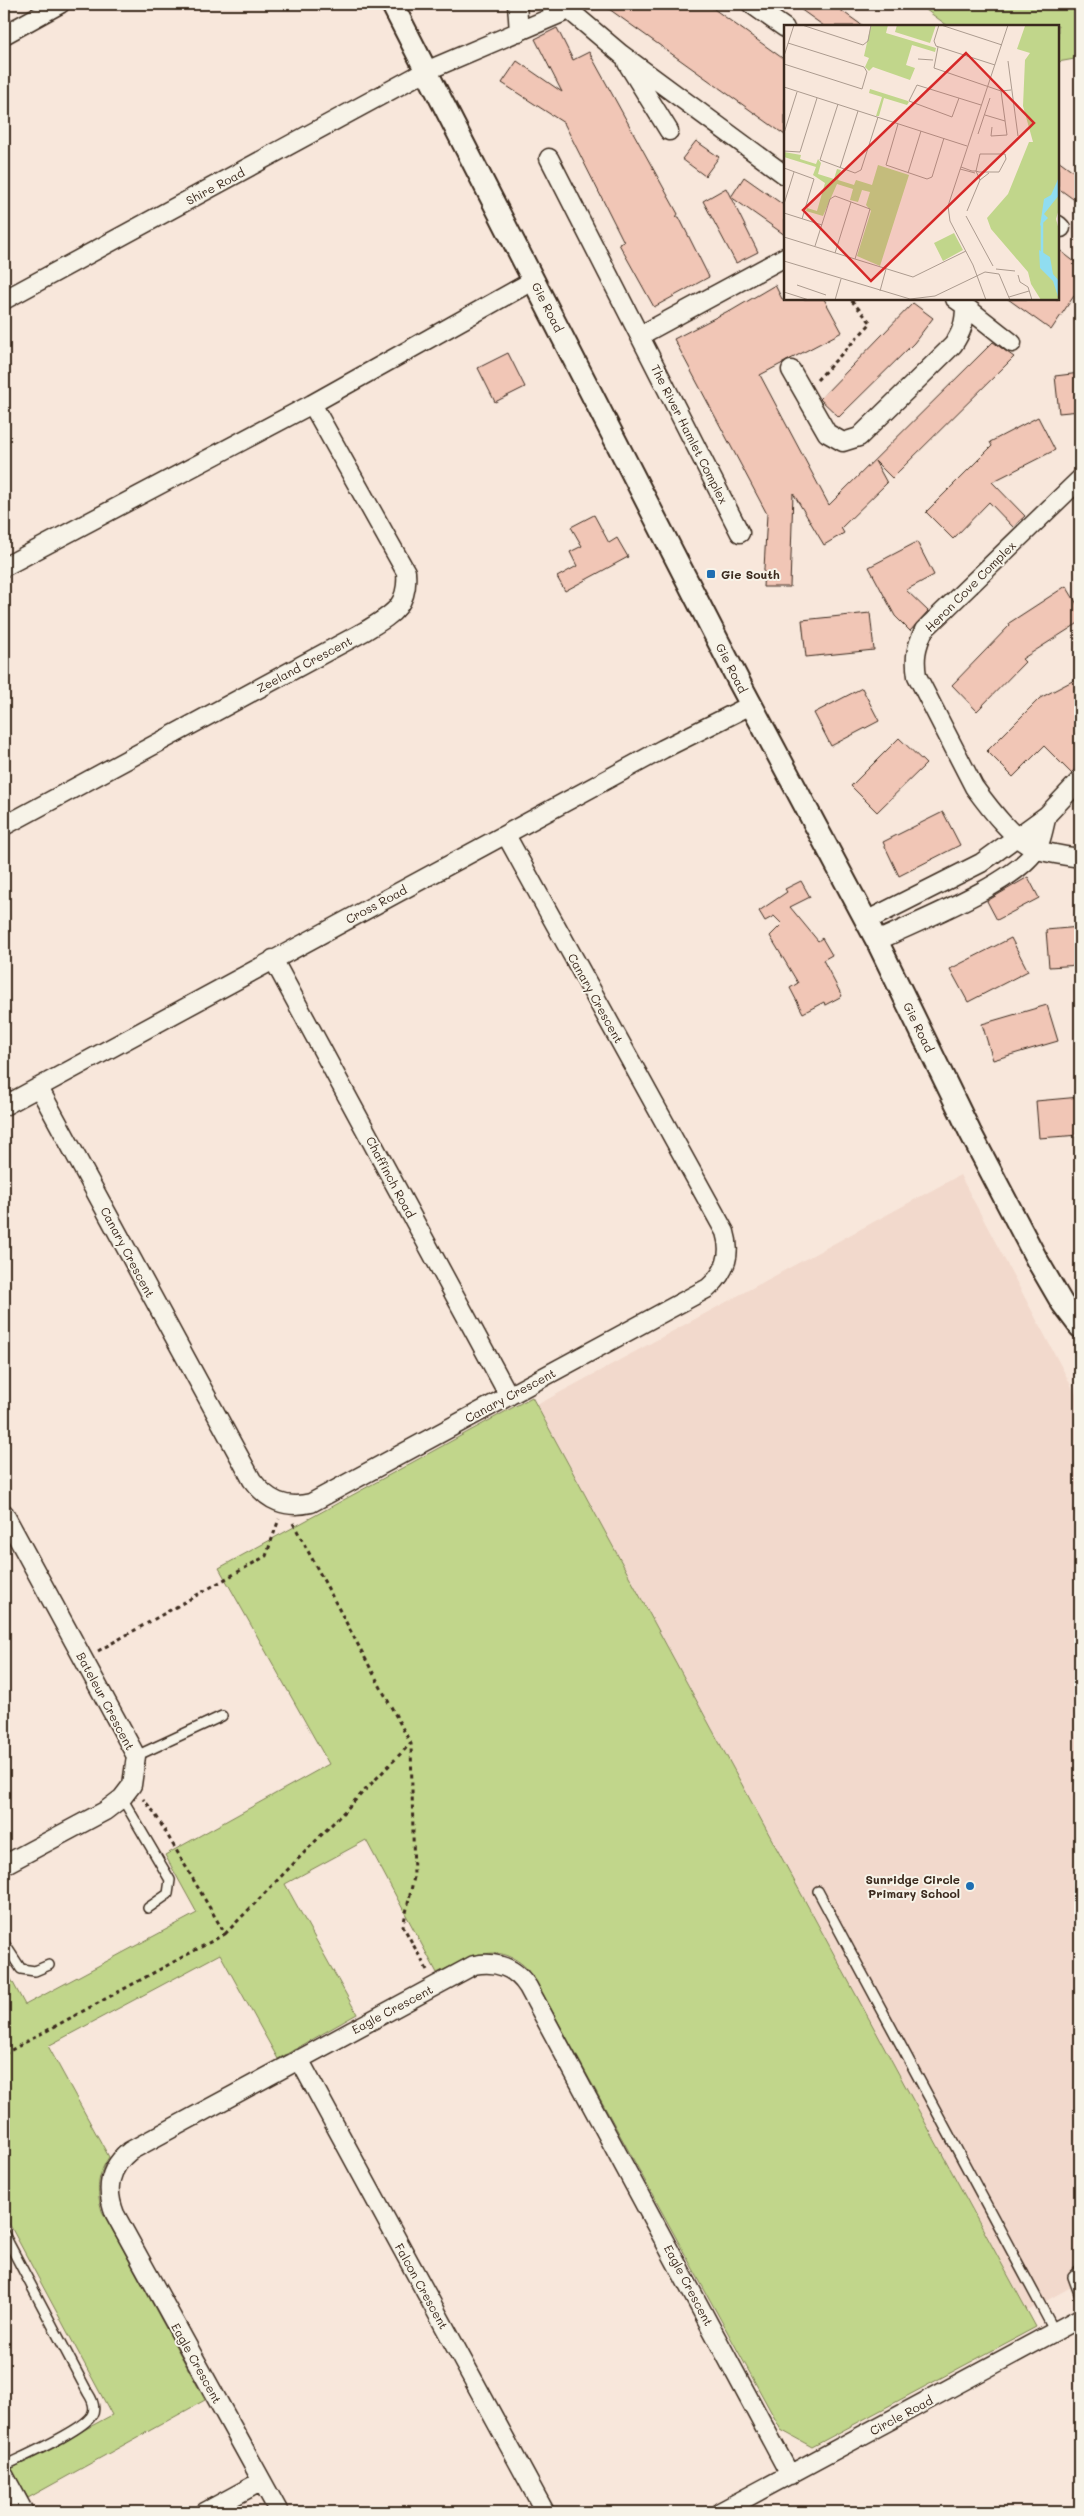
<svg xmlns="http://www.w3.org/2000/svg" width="1084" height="2516" font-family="Mali,sans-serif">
<rect width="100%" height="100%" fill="#f8e7db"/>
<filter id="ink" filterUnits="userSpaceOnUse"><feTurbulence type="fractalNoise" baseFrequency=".02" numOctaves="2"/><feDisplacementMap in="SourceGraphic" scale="10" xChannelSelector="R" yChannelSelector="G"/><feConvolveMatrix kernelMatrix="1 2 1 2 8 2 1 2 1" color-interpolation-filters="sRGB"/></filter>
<g filter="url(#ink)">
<path fill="#f2d9cc" d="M960 1175 1080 1402V2282L1028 2311 537 1405Z"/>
<path fill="#c1d68b" stroke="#7e8054" d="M918 4H1080V58L1058 62V26H948Z
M532 1397 1036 2327 812 2447 781 2430 532 1974C501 1938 473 1956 437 1973L366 1840 285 1884 357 2014 278 2059 220 1954 48 2046 109 2157C97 2175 96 2191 102 2211L205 2400 28 2498 11 2469 112 2415 4 2214V1966L25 2005 197 1913 165 1855 329 1764 219 1568Z"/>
<path fill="#f1c6b6" stroke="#3b2a1e" d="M602 4H707L785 60V135Z
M793 4H832L863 26H824Z
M557 28 573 60 589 52 673 205 678 214 676 217H679L709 277 654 307 619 244 624 242 564 123 502 83 517 61 562 92 535 39Z
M696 141 719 157 705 176 682 159Z
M1058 160 1080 176V204L1058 188Z
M744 177 785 206V235L731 197Z
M726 188 758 252 736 263 703 201Z
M1058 249 1080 266V287L1051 330 1008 299H1058Z
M775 285 782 299H824L842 332 760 375 829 505 993 342 1014 357 892 478 875 461 887 483 841 528 844 533 824 545 793 493 790 587H763L767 514 674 339 728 311 729 312Z
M913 303 933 318 914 343 839 417 820 399Z
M508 353 525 387 495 402 478 368Z
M1080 373V411L1059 413 1055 376Z
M1038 417 1055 450 992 482 1025 516 1013 527 989 502 953 539 926 512 992 446 990 442Z
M594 515 609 543 617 538 628 557 565 591 557 577 577 566 570 552 582 546 571 527Z
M917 542 934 575 906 590 928 611 910 631 895 616 869 567Z
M1066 586 1080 609V622L1022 659 1025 662 977 711 952 685 1010 625 1009 623Z
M870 613 874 650 806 657 802 620Z
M1080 677V764L1071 773 1044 746 1013 777 987 751 1040 698Z
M862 688 879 721 831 746 814 713Z
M899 738 926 764 877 812 851 786Z
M943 812 960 845 899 876 883 842Z
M1028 877 1039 898 997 920 987 901Z
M801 881 810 897 790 907 818 941 822 938 832 955 823 960 842 996 825 1005 824 1002 803 1013 790 988 798 983 770 936 782 924 774 916 765 921 759 911 787 892 785 889Z
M1080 927V965L1049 967 1046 930Z
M1011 938 1028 971 968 1002 950 969Z
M1047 1005 1058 1041 993 1060 982 1024Z
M1080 1097V1135L1039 1138 1036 1101Z"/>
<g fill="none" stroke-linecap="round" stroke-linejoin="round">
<g stroke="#3b2a1e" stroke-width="12">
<path id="service" d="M136 1756 222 1716
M122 1798 170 1880 168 1894 148 1908
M818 1891 1055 2332
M4 1943 21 1969 35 1971 49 1965
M4 2234 88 2393C92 2399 96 2408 92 2415 84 2430 22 2457 4 2466
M1080 2270 1073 2277 1080 2296"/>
</g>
<g stroke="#3b2a1e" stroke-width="21">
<path id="minor" d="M517 4 519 32
M751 4 785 28
M569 10 621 54 785 175
M4 35 60 4
M627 63 669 131
M549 158 740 533
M1058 225 1061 228
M4 300 426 71 569 10 575 4
M965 306 1012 343
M641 335 785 257
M791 370 827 433 843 442 859 437 953 345C962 332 965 322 965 306L955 299
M1080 479 924 630C916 647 914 658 917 676L974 787C988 806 1015 843 1038 850 1051 854 1066 856 1080 858
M4 567 312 404 534 280
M4 826 365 631C391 615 409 607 406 572L312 404
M866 921 981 863 1047 815 1080 780
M877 941C916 922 1012 885 1035 851 1042 842 1044 826 1047 815
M273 959 509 1396
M39 1088 252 1480C268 1501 285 1509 311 1503L708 1288C726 1272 732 1255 725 1232L506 835
M4 1106 663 749 751 705
M4 1513 136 1756 132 1785 122 1798 105 1811 4 1865
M299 2059 545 2512
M4 2475 24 2512
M205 2512 262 2481
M279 2512 115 2214C105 2189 109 2168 130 2151L474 1965C497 1961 515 1967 528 1987L790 2475
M720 2512 1080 2318"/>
</g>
<g stroke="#3b2a1e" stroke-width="25">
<path id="tertiary" d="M392 4 738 680 877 941 970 1132 1037 1260 1062 1303 1080 1327"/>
</g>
<path stroke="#3b2a1e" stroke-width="3" stroke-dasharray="4 4" stroke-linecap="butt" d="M817 380 871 323 850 299
M293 1523 411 1744 414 1877 403 1926 427 1970
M98 1651 266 1556 279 1519
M225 1934 410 1744
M4 2054 225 1934 154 1812 143 1799"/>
<use href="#service" stroke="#f7f3e8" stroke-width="9"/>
<use href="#minor" stroke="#f7f3e8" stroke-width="18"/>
<use href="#tertiary" stroke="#f7f3e8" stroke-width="21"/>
</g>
</g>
<g fill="#1f6fb2" stroke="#f7f3e8" stroke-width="2">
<rect x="706" y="569" width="10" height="10" rx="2.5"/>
<circle cx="970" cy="1886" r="5"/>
</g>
<g text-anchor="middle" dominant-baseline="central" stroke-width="4" stroke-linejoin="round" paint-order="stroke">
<g font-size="12" fill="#3b2a1e" stroke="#f7f3e8">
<text transform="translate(215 186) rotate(-28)">Shire Road</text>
<text transform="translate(548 307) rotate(63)">Gie Road</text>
<text transform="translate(690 434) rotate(63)">The River Hamlet Complex</text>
<text transform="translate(970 586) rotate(-45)">Heron Cove Complex</text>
<text transform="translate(304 664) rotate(-28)">Zeeland Crescent</text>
<text transform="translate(732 668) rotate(63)">Gie Road</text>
<text transform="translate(376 904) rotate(-28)">Cross Road</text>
<text transform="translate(596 998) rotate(61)">Canary Crescent</text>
<text transform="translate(919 1027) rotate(64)">Gie Road</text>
<text transform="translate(391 1177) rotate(62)">Chaffinch Road</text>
<text transform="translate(128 1252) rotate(62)">Canary Crescent</text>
<text transform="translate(510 1395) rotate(-28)">Canary Crescent</text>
<text transform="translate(106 1701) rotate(62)">Bateleur Crescent</text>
<text transform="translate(392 2009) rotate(-28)">Eagle Crescent</text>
<text transform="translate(689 2285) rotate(62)">Eagle Crescent</text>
<text transform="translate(422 2286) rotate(61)">Falcon Crescent</text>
<text transform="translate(197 2363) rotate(61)">Eagle Crescent</text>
<text transform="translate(901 2415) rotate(-28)">Circle Road</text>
</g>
<g font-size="12" font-weight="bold" fill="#3b2a1e" stroke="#f7f3e8" text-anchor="start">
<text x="721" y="574">Gie South</text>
<text x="960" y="1879" text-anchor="end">Sunridge Circle<tspan x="960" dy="14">Primary School</tspan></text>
</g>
</g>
<g transform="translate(784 25)">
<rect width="275" height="275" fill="#f8e7db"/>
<path d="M87 0H104L102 8 152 23 151 27 128 20 122 40 131 43 126 55 89 42 85 46 81 42 85 33 80 31ZM113 0H152L146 18 111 7ZM275 0V184L272 194 275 205V275H257L247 259 244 247 207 204 203 193 224 169 245 117H249L239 81 241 35 246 28 233 24 241 1ZM86 64 124 76 125 77 123 80 100 73 95 91H92L98 72 85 68ZM0 127 17 130 16 134 32 139 34 134 37 138 34 149 50 154 53 144 57 145 54 155 70 160 72 155 88 160 94 140 125 150 96 241 73 231 87 186 82 180 86 167 78 165 74 177 66 175 69 164 53 159 39 191 22 186 23 183 33 186 41 158 29 150 32 142 0 132ZM170 208 179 225 159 236 150 218Z" fill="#c1d68b"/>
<path d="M275 152V170L260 189 264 193 256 201 260 174 267 170ZM255 225 266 232 269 249 275 256V275L269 256 256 243Z" fill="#90ddf0"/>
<path fill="none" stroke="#90ddf0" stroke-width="2.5" d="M258 198V229"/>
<path fill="none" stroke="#ac9b8f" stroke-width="1" d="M18 0 79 20 84 16 87 0M155 0 150 16 152 21 211 40M157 0 218 20M154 22 150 43 217 66 227 65M0 31 10 0M134 34 149 35M224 36 234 111M0 39 78 64 83 47 80 42 4 18M0 62 183 121M175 73 168 92 125 76 133 60 197 80M54 79 36 135 71 148 77 145 94 92M201 90 221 96M114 99 102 140 143 154 148 152 160 113M208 102 207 111 223 110 217 66M0 108 13 67M194 109 206 73M0 126 16 127 33 73M177 142 188 146H192L195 147H215L222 134 221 129H196L192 146 196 155M0 143 30 154 18 194M56 143 74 86M176 144 191 148M124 148 137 106M0 179 10 147M183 186 196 155 205 148M0 188 38 200M182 191 209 241M0 212 129 252 182 226M31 221 46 174 51 171 86 184 71 234M51 228 67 177M0 236 126 274 151 271 201 247 215 249 226 275M212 244 231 246M234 250 236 257 244 262 248 275M13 260 42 270M96 266 102 244M0 267 25 275M225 272 245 266M51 275 57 254M202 275 189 240 166 196 164 181 224 0"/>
<path fill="#d62828" fill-opacity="0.15" stroke="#d62828" stroke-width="2.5" d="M182 28 250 98 87 256 19 185Z"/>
<rect width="275" height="275" fill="none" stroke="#3b2a1e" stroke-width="2.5"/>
</g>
<rect width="1084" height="2516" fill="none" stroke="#f7f3e8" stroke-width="20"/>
<rect x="10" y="10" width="1064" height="2496" fill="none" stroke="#3b2a1e" stroke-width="2" filter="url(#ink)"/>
</svg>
